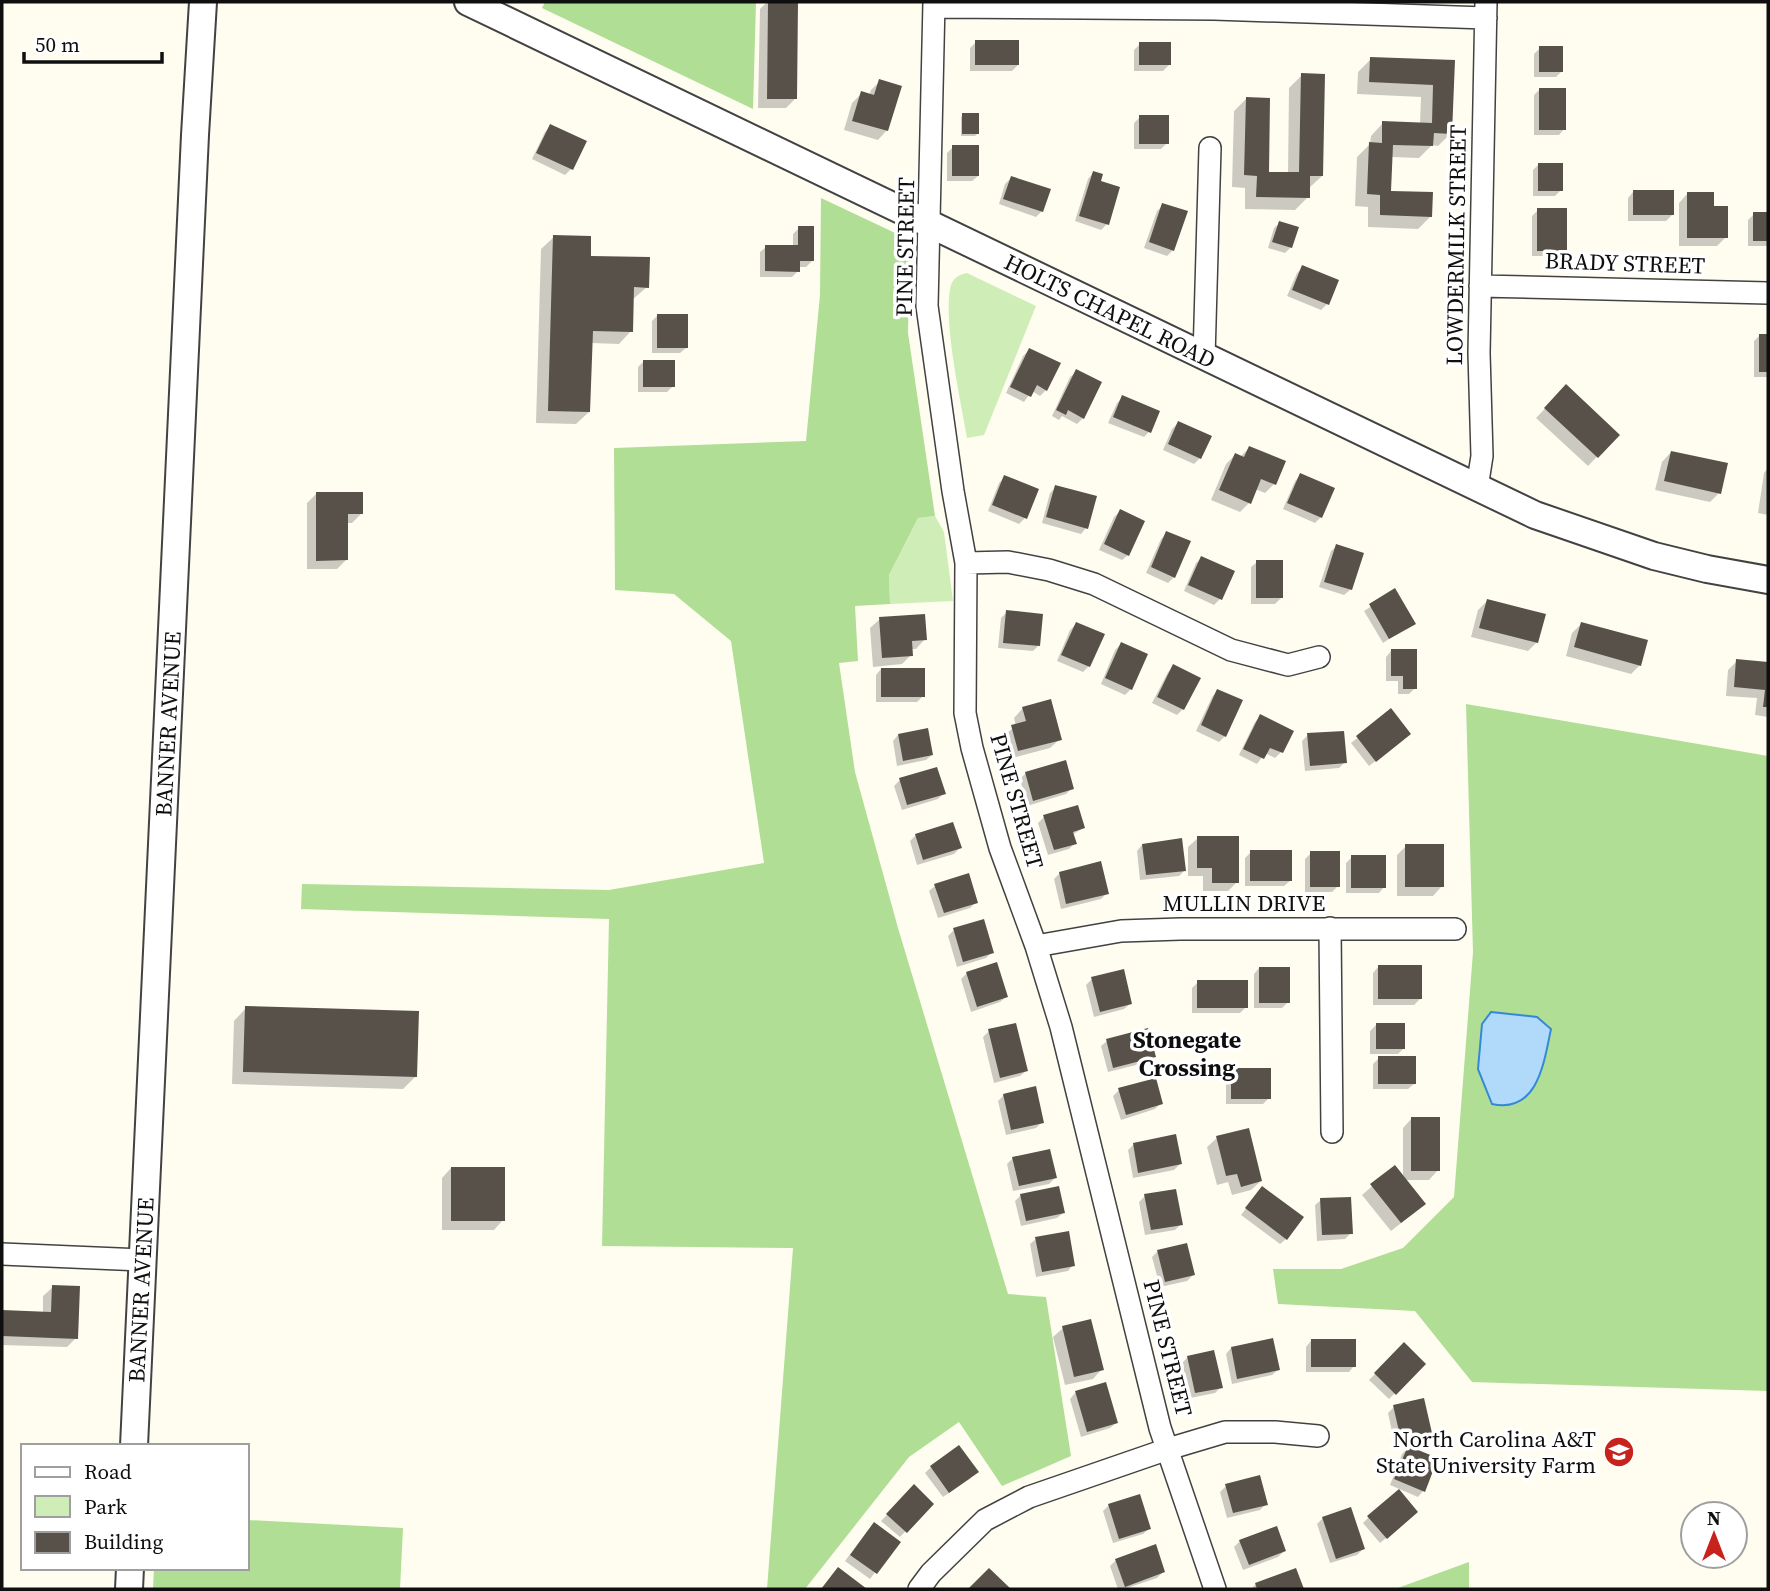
<svg xmlns="http://www.w3.org/2000/svg" width="1770" height="1591" font-family="'Source Serif 4',serif">
<rect width="100%" height="100%" fill="#fffdf0"/>
<path fill="#cfedb7" d="M967 273 1036 306 984 435 967 438C961 402 942 318 951 285 954 277 959 275 967 273Z
M935 516 944 532 953 601 890 604 889 575 918 518Z"/>
<path fill="#b0de95" d="M545 2H756L753 109 542 8Z
M821 198 910 240 908 333 935 516 918 518 889 575 890 604 855 606 858 661 839 663 855 772 898 928 1008 1294 1046 1297 1071 1456 1002 1486 959 1422 909 1457 805 1589H767L793 1248 602 1246 609 919 301 909 302 884 609 890 764 863 731 641 674 594 615 590 614 448 806 441 820 295Z
M1466 704 1768 756V1391L1472 1382 1415 1311 1278 1304 1273 1269H1341L1403 1248 1454 1197 1473 952Z
M247 1520 403 1528 400 1589H153L154 1568H247Z
M1469 1562V1589H1395Z"/>
<path fill="#b1d9fa" stroke="#3389d6" stroke-width="2" d="M1491 1012 1537 1017 1551 1029C1544 1062 1538 1114 1492 1104L1478 1069 1482 1024Z"/>
<path fill="#0003" d="M767 2H797L795 99 786 108H758L760 9Z
M976 42 1018 65 1012 71H970V48Z
M1140 44 1169 65 1163 71H1134V50Z
M1540 48 1562 71 1556 77H1534V54Z
M1371 59 1453 62 1451 133 1438 146 1432 145 1419 158 1391 157 1390 192 1431 216 1418 229 1368 227V207L1355 206 1357 157 1370 144 1371 136 1383 123 1420 124 1421 97 1357 94 1358 72Z
M1302 75 1322 176 1308 189V197L1295 210 1245 209V188L1232 187 1234 111 1246 99 1267 173 1288 174 1289 88Z
M880 81 887 130 878 140 844 130 852 103 862 93 869 96 871 90Z
M1540 89 1564 129 1559 135H1534V95Z
M963 114 978 133 975 136H961V117Z
M1140 117 1167 143 1161 149H1134V123Z
M551 126 584 142 571 169 565 175 532 159 545 132Z
M953 147 978 176 972 181H947V153Z
M1539 164 1561 190 1555 196H1533V170Z
M1093 173 1107 224 1101 230 1075 221 1088 179Z
M1011 178 1042 211 1036 217 999 204 1005 184Z
M1633 192 1672 215 1666 221H1628V198Z
M1688 193 1712 208 1726 237 1717 246H1679V203Z
M1163 205 1173 250 1167 256 1144 248 1157 211Z
M1538 210 1565 251 1559 256H1532V216Z
M1754 214H1768V246H1748V220Z
M1280 223 1291 247 1285 253 1268 248 1274 228Z
M799 228 812 261 806 267H798V271L792 277H760V252L766 247H793V234Z
M554 237 647 287 632 300 631 331 619 344 591 343 589 412 576 424 536 423 541 249Z
M1303 267 1327 304 1321 310 1287 296 1297 273Z
M658 315 686 348 680 353H652V321Z
M1760 335H1768V377H1754V341Z
M1029 350 1046 390 1040 396 1032 391 1024 402 1006 393 1023 356Z
M644 361 673 386 667 392H638V367Z
M1076 372 1083 418 1077 424 1062 416 1059 420 1052 416 1070 377Z
M1557 396 1618 435 1588 466 1536 418Z
M1123 397 1149 432 1144 437 1108 423 1117 403Z
M1178 423 1200 458 1194 464 1163 450 1172 429Z
M1249 448 1274 484 1265 493 1255 489 1249 503 1240 512 1211 500 1226 464 1235 455 1240 457Z
M1671 452 1719 493 1710 502 1655 490 1662 462Z
M1768 468V515L1758 513 1764 473Z
M1301 475 1321 517 1315 523 1283 509 1295 481Z
M1005 477 1037 490 1025 518 1019 524 988 511 999 483Z
M1056 487 1086 528 1081 534 1042 523 1050 493Z
M316 494 361 514 352 523H346V560L337 569H307V503Z
M1120 511 1128 555 1122 560 1099 550 1114 517Z
M1167 533 1174 577 1168 583 1146 573 1161 539Z
M1337 546 1362 554 1350 590 1344 595 1319 587 1331 551Z
M1202 558 1220 599 1214 605 1184 591 1196 563Z
M1257 562 1281 598 1275 604H1251V567Z
M1395 591 1414 623 1383 643 1364 611Z
M1487 601 1537 642 1528 651 1471 637 1478 610Z
M1007 612 1039 645 1033 651 998 648 1001 618Z
M880 619 925 639 916 649H911V655L902 664 873 667 870 628Z
M1076 624 1089 666 1083 672 1057 661 1070 630Z
M1581 624 1640 665 1631 674 1566 656 1572 633Z
M1121 644 1131 689 1125 695 1101 684 1115 650Z
M1391 651 1415 688 1409 694H1398V681H1386V657Z
M1737 661 1768 664V717L1755 715 1757 698 1726 696 1728 670Z
M1174 666 1183 709 1177 715 1152 703 1168 672Z
M881 669 923 696 917 702H876V675Z
M1217 691 1225 736 1219 742 1196 731 1212 697Z
M1023 708 1060 739 1050 748 1009 759 1003 736 1016 726 1014 718Z
M1391 711 1403 740 1369 766 1351 743Z
M1260 717 1281 752 1275 758 1265 753 1257 764 1239 755 1255 722Z
M898 735 932 755 926 760 897 766 893 741Z
M1308 735 1345 762 1339 768 1305 771 1302 741Z
M1026 773 1072 788 1066 794 1027 806 1020 779Z
M900 780 944 793 938 799 902 810 894 786Z
M1044 817 1083 828 1072 835 1075 843 1069 849 1048 855 1038 823Z
M916 835 960 848 954 854 917 865 910 841Z
M1198 838 1237 882 1228 891H1203V876H1188V847Z
M1142 845 1185 870 1179 876 1140 880 1137 851Z
M1406 846 1442 886 1433 896H1397V855Z
M1251 852 1290 881 1284 886H1245V858Z
M1311 853 1338 886 1332 892H1305V859Z
M1352 857 1384 887 1379 893H1346V863Z
M1060 873 1107 893 1101 899 1061 909 1054 879Z
M935 886 976 902 970 908 938 918 929 891Z
M954 930 992 952 986 958 957 967 948 936Z
M1378 967 1420 999 1414 1005H1373V973Z
M1259 968 1288 1002 1282 1008H1254V974Z
M967 973 1006 997 1000 1002 971 1012 961 979Z
M1092 979 1130 1004 1124 1009 1094 1017 1086 985Z
M1198 982 1246 1007 1240 1013H1192V988Z
M246 1008 416 1076 403 1089 232 1084 234 1021Z
M1376 1025 1404 1048 1398 1054H1370V1031Z
M989 1031 1026 1071 1020 1076 994 1083 983 1037Z
M1107 1041 1154 1056 1148 1062 1108 1072 1101 1046Z
M1379 1058 1414 1084 1408 1089H1373V1064Z
M1232 1070 1269 1098 1263 1104H1226V1076Z
M1119 1090 1161 1103 1155 1109 1121 1120 1113 1096Z
M1004 1095 1042 1122 1036 1128 1006 1135 998 1101Z
M1412 1118 1438 1170 1429 1180H1404L1414 1213 1391 1231 1362 1195 1394 1167 1403 1178V1128Z
M1217 1138 1261 1181 1251 1190 1232 1195 1228 1182 1217 1185 1207 1147Z
M1134 1144 1180 1164 1174 1170 1133 1178 1128 1150Z
M1013 1158 1055 1178 1049 1184 1013 1191 1007 1164Z
M451 1168 503 1220 494 1230H442V1178Z
M1257 1194 1286 1239 1280 1244 1241 1215Z
M1021 1195 1063 1213 1057 1218 1021 1226 1015 1201Z
M1145 1196 1181 1224 1175 1230 1145 1235 1139 1202Z
M1321 1200 1351 1233 1345 1239 1317 1241 1315 1205Z
M1036 1239 1073 1265 1068 1271 1036 1277 1030 1244Z
M1158 1251 1193 1275 1187 1281 1160 1287 1152 1257Z
M53 1287 76 1338 67 1347 2 1345V1312L43 1313V1296Z
M1063 1328 1102 1369 1093 1379 1065 1385 1053 1337Z
M1311 1341 1354 1366 1349 1372H1306V1347Z
M1404 1345 1424 1364 1389 1399 1369 1380Z
M1231 1348 1278 1370 1272 1375 1232 1384 1226 1354Z
M1188 1357 1221 1387 1215 1393 1190 1398 1182 1363Z
M1104 1384 1116 1423 1110 1428 1081 1437 1070 1399 1075 1393Z
M1394 1407 1431 1432 1425 1438 1395 1445 1388 1413Z
M1408 1448 1423 1491 1418 1497 1390 1485 1402 1454Z
M931 1467 971 1478 943 1497 925 1473Z
M1226 1486 1266 1504 1260 1510 1227 1518 1220 1492Z
M914 1487 932 1504 900 1537 881 1521Z
M1109 1505 1149 1529 1143 1534 1113 1543 1103 1511Z
M1369 1517 1410 1518 1380 1543 1363 1523Z
M1323 1518 1363 1549 1357 1555 1330 1563 1317 1524Z
M868 1530 898 1542 870 1579 845 1561Z
M1240 1541 1284 1551 1278 1557 1243 1570 1234 1547Z
M1116 1560 1163 1572 1157 1578 1124 1589H1118L1110 1566Z
M1294 1570 1302 1589H1251L1256 1584Z"/>
<path fill="#58514a" d="M768 2H798L797 99H767Z
M975 40H1019V65H975Z
M1139 42H1171V65H1139Z
M1539 46H1563V72H1539Z
M1370 57 1455 60 1452 134 1434 133 1433 146 1393 145 1391 191 1433 192 1432 217 1380 215V195L1367 194 1369 142 1382 143V121L1432 123 1433 85 1369 82Z
M1301 73 1325 74 1323 176H1310V198L1256 197 1257 176 1244 175 1246 97 1270 98 1269 172H1299Z
M879 79 902 86 888 131 852 121 861 91 874 95Z
M1539 88H1566V130H1539Z
M962 113H979V134H962Z
M1139 115H1169V144H1139Z
M550 124 587 141 573 170 536 153Z
M952 145H979V176H952Z
M1538 163H1563V191H1538Z
M1093 171 1103 174 1101 181 1120 187 1109 225 1079 216Z
M1011 176 1051 189 1043 212 1003 199Z
M1633 190H1674V215H1633Z
M1687 192H1714V206H1728V238H1687Z
M1162 203 1188 211 1174 251 1149 242Z
M1537 208H1567V251H1537Z
M1753 212H1768V241H1753Z
M1279 221 1299 227 1292 248 1272 242Z
M798 226H814V261H800V272L765 271V245H798Z
M553 235 591 236V256L650 257 649 288 634 287 633 332 593 331 590 412 548 411Z
M1302 265 1339 280 1329 305 1292 290Z
M657 314H688V348H657Z
M1759 334H1768V372H1759Z
M1029 348 1061 363 1047 391 1037 385 1031 397 1010 387Z
M643 360H675V387H643Z
M1076 369 1102 382 1084 419 1068 410 1066 415 1056 410Z
M1566 384 1620 435 1598 458 1544 408Z
M1122 395 1160 411 1151 433 1113 417Z
M1178 421 1212 436 1201 459 1168 444Z
M1249 446 1286 461 1276 485 1261 479 1251 504 1219 490 1235 453 1244 457Z
M1671 451 1728 463 1721 494 1664 481Z
M1300 473 1335 488 1322 518 1287 503Z
M1004 475 1039 489 1027 519 992 505Z
M1055 485 1097 496 1088 529 1046 517Z
M316 492H363V514H348V560L316 561Z
M1120 509 1145 521 1129 556 1104 544Z
M1166 531 1191 541 1175 578 1151 567Z
M1336 544 1364 553 1352 590 1324 582Z
M1201 556 1235 571 1222 600 1188 585Z
M1256 560H1283V598H1256Z
M1395 588 1416 624 1389 639 1369 604Z
M1487 599 1546 614 1538 643 1479 628Z
M1006 610 1043 614 1040 646 1003 643Z
M925 614 927 640 912 641 913 656 882 658 879 617Z
M1076 622 1105 634 1090 667 1061 655Z
M1581 622 1648 640 1641 666 1574 647Z
M1121 642 1148 654 1132 690 1105 678Z
M1391 649H1417V689H1403V676H1391Z
M1736 659 1768 662V707H1763L1765 690 1734 687Z
M1173 664 1201 678 1184 710 1157 697Z
M881 668H925V697H881Z
M1217 689 1243 700 1226 737 1201 725Z
M1051 699 1062 740 1018 751 1011 725 1026 721 1022 707Z
M1391 708 1411 734 1376 762 1356 736Z
M1260 714 1294 731 1283 753 1270 748 1264 759 1243 749Z
M928 728 933 755 903 761 898 734Z
M1344 731 1347 763 1310 766 1307 733Z
M1066 760 1074 789 1033 801 1025 772Z
M937 767 946 794 907 805 899 778Z
M1078 805 1085 828 1073 832 1077 844 1054 850 1043 815Z
M953 822 962 848 923 860 915 834Z
M1197 836H1239V883H1212V868H1197Z
M1182 838 1186 871 1146 875 1142 844Z
M1405 844H1444V887H1405Z
M1250 850H1292V881H1250Z
M1310 851H1340V887H1310Z
M1351 855H1386V888H1351Z
M1101 861 1109 894 1066 904 1059 872Z
M969 873 978 903 944 913 934 884Z
M984 919 994 953 963 962 953 928Z
M997 962 1008 997 977 1007 966 972Z
M1378 965H1422V999H1378Z
M1259 967H1290V1003H1259Z
M1124 969 1132 1004 1100 1012 1091 977Z
M1197 980H1248V1008H1197Z
M245 1006 419 1011 417 1077 243 1072Z
M1016 1023 1028 1071 1000 1078 988 1029Z
M1376 1023H1405V1049H1376Z
M1148 1028 1156 1057 1113 1068 1106 1039Z
M1378 1056H1416V1084H1378Z
M1231 1068H1271V1099H1231Z
M1156 1078 1163 1104 1126 1115 1118 1088Z
M1036 1086 1044 1123 1011 1130 1003 1094Z
M1411 1117H1440V1171H1411Z
M1249 1128 1262 1181 1241 1187 1237 1174 1226 1176 1216 1136Z
M1176 1134 1182 1164 1138 1173 1133 1143Z
M1050 1149 1057 1178 1019 1186 1012 1157Z
M1395 1165 1426 1204 1401 1223 1370 1184Z
M451 1167H505V1221H451Z
M1059 1186 1065 1213 1026 1221 1020 1194Z
M1262 1186 1304 1217 1287 1240 1245 1208Z
M1176 1189 1183 1225 1151 1230 1144 1194Z
M1351 1197 1353 1234 1322 1235 1320 1198Z
M1069 1231 1075 1266 1042 1272 1035 1237Z
M1187 1243 1195 1275 1165 1282 1157 1250Z
M52 1285 80 1286 78 1339 2 1336V1310L51 1312Z
M1091 1319 1104 1370 1074 1377 1062 1326Z
M1273 1338 1280 1370 1237 1379 1231 1347Z
M1311 1339H1356V1367H1311Z
M1404 1342 1426 1364 1396 1395 1374 1373Z
M1214 1350 1223 1388 1195 1393 1187 1356Z
M1106 1382 1118 1423 1087 1432 1075 1391Z
M1424 1398 1432 1433 1401 1440 1393 1405Z
M959 1445 979 1472 949 1493 930 1466Z
M1408 1446 1438 1458 1425 1492 1394 1479Z
M1260 1475 1268 1505 1233 1513 1225 1484Z
M914 1484 934 1504 907 1533 886 1514Z
M1399 1489 1418 1512 1387 1539 1367 1516Z
M1140 1494 1151 1529 1119 1539 1108 1504Z
M1351 1507 1365 1549 1336 1559 1322 1517Z
M874 1522 901 1542 877 1574 850 1555Z
M1277 1526 1286 1551 1249 1565 1239 1540Z
M1156 1544 1165 1572 1125 1587 1115 1559Z
M838 1567 867 1589H821Z
M989 1568 1011 1589H968Z
M1296 1568 1304 1589H1257L1255 1583Z"/>
<g fill="none" stroke-linecap="round" stroke-linejoin="round">
<g stroke="#424242" stroke-width="24">
<path id="minor" d="M934 2 927 306 953 491 966 563 965 713 972 748 1000 848 1036 946 1061 1027 1160 1428 1215 1589
M934 7 1214 9 1486 18
M1480 286 1768 293
M1204 357 1210 148
M1477 488 1482 456 1479 353 1486 2
M966 563 1008 562 1049 570 1094 584 1231 650 1288 665 1319 657
M1330 928 1332 1132
M1036 946 1121 931 1180 929H1455
M2 1254 142 1260
M919 1589 931 1573 985 1520 1029 1497 1168 1449 1225 1432H1275L1318 1436"/>
</g>
<g stroke="#424242" stroke-width="30">
<path id="tertiary" d="M468 2 1535 515 1654 556 1707 569 1768 580
M134 1446 195 135 203 2
M129 1589 130 1568"/>
</g>
<use href="#minor" stroke="#fff" stroke-width="21"/>
<use href="#tertiary" stroke="#fff" stroke-width="26"/>
</g>
<defs>
<g id="university-disc" transform="scale(1.575)"><circle r="9.5" fill="#c8221d" stroke="#fff"/><path d="M0-5L7-2L0 1L-7-2ZM-4 1L0 2.5L4 1V4Q0 6-4 4Z" fill="#fff"/></g>
</defs>
<g fill-rule="evenodd">
<use href="#university-disc" x="1619" y="1452"/>
</g>
<g text-anchor="middle" dominant-baseline="central" stroke-width="7" stroke-linejoin="round" paint-order="stroke">
<g font-size="23" fill="#0f0f0f" stroke="#fff">
<text transform="translate(1456 245) rotate(-89)">LOWDERMILK STREET</text>
<text transform="translate(905 247) rotate(-89)">PINE STREET</text>
<text transform="translate(1625 263) rotate(2)">BRADY STREET</text>
<text transform="translate(1110 311) rotate(26)">HOLTS CHAPEL ROAD</text>
<text transform="translate(168 724) rotate(-87)">BANNER AVENUE</text>
<text transform="translate(1017 801) rotate(74)">PINE STREET</text>
<text x="1244" y="903">MULLIN DRIVE</text>
<text transform="translate(141 1290) rotate(-87)">BANNER AVENUE</text>
<text transform="translate(1168 1348) rotate(76)">PINE STREET</text>
</g>
<g font-size="23" fill="#0f0f0f" stroke="#fff" text-anchor="end">
<text x="1596" y="1439">North Carolina A&amp;T<tspan x="1596" dy="26">State University Farm</tspan></text>
</g>
<g font-size="24" font-weight="bold" fill="#0f0f0f" stroke="#fff">
<text x="1187" y="1039">Stonegate<tspan x="1187" dy="28">Crossing</tspan></text>
</g>
</g>
<rect width="1770" height="1591" fill="none" stroke="#0f0f0f" stroke-width="7"/>
<rect x="21" y="1444" width="228" height="126" fill="#ffffff" stroke="#9f9f9f" stroke-width="2"/>
<rect x="35" y="1467" width="35" height="10" fill="#ffffff" stroke="#9f9f9f" stroke-width="2"/>
<text x="84" y="1479" font-size="21" fill="#0f0f0f">Road</text>
<rect x="35" y="1496" width="35" height="21" fill="#cfedb7" stroke="#9f9f9f" stroke-width="2"/>
<text x="84" y="1514" font-size="21" fill="#0f0f0f">Park</text>
<rect x="35" y="1532" width="35" height="21" fill="#58514a" stroke="#9f9f9f" stroke-width="2"/>
<text x="84" y="1549" font-size="21" fill="#0f0f0f">Building</text>
<g transform="translate(1714 1535)"><circle r="33" fill="#ffffff" stroke="#9f9f9f" stroke-width="2"/>
<path d="M0-5L12 26L0 18L-12 26Z" fill="#c8221d"/>
<text y="-10" font-size="19" font-weight="bold" text-anchor="middle" fill="#0f0f0f">N</text>
</g>
<path d="M24 52v10h138v-10" fill="none" stroke="#0f0f0f" stroke-width="3.5"/>
<text x="35" y="52" font-size="21" fill="#0f0f0f" stroke="#ffffff" stroke-width="5" paint-order="stroke">50 m</text>
</svg>
